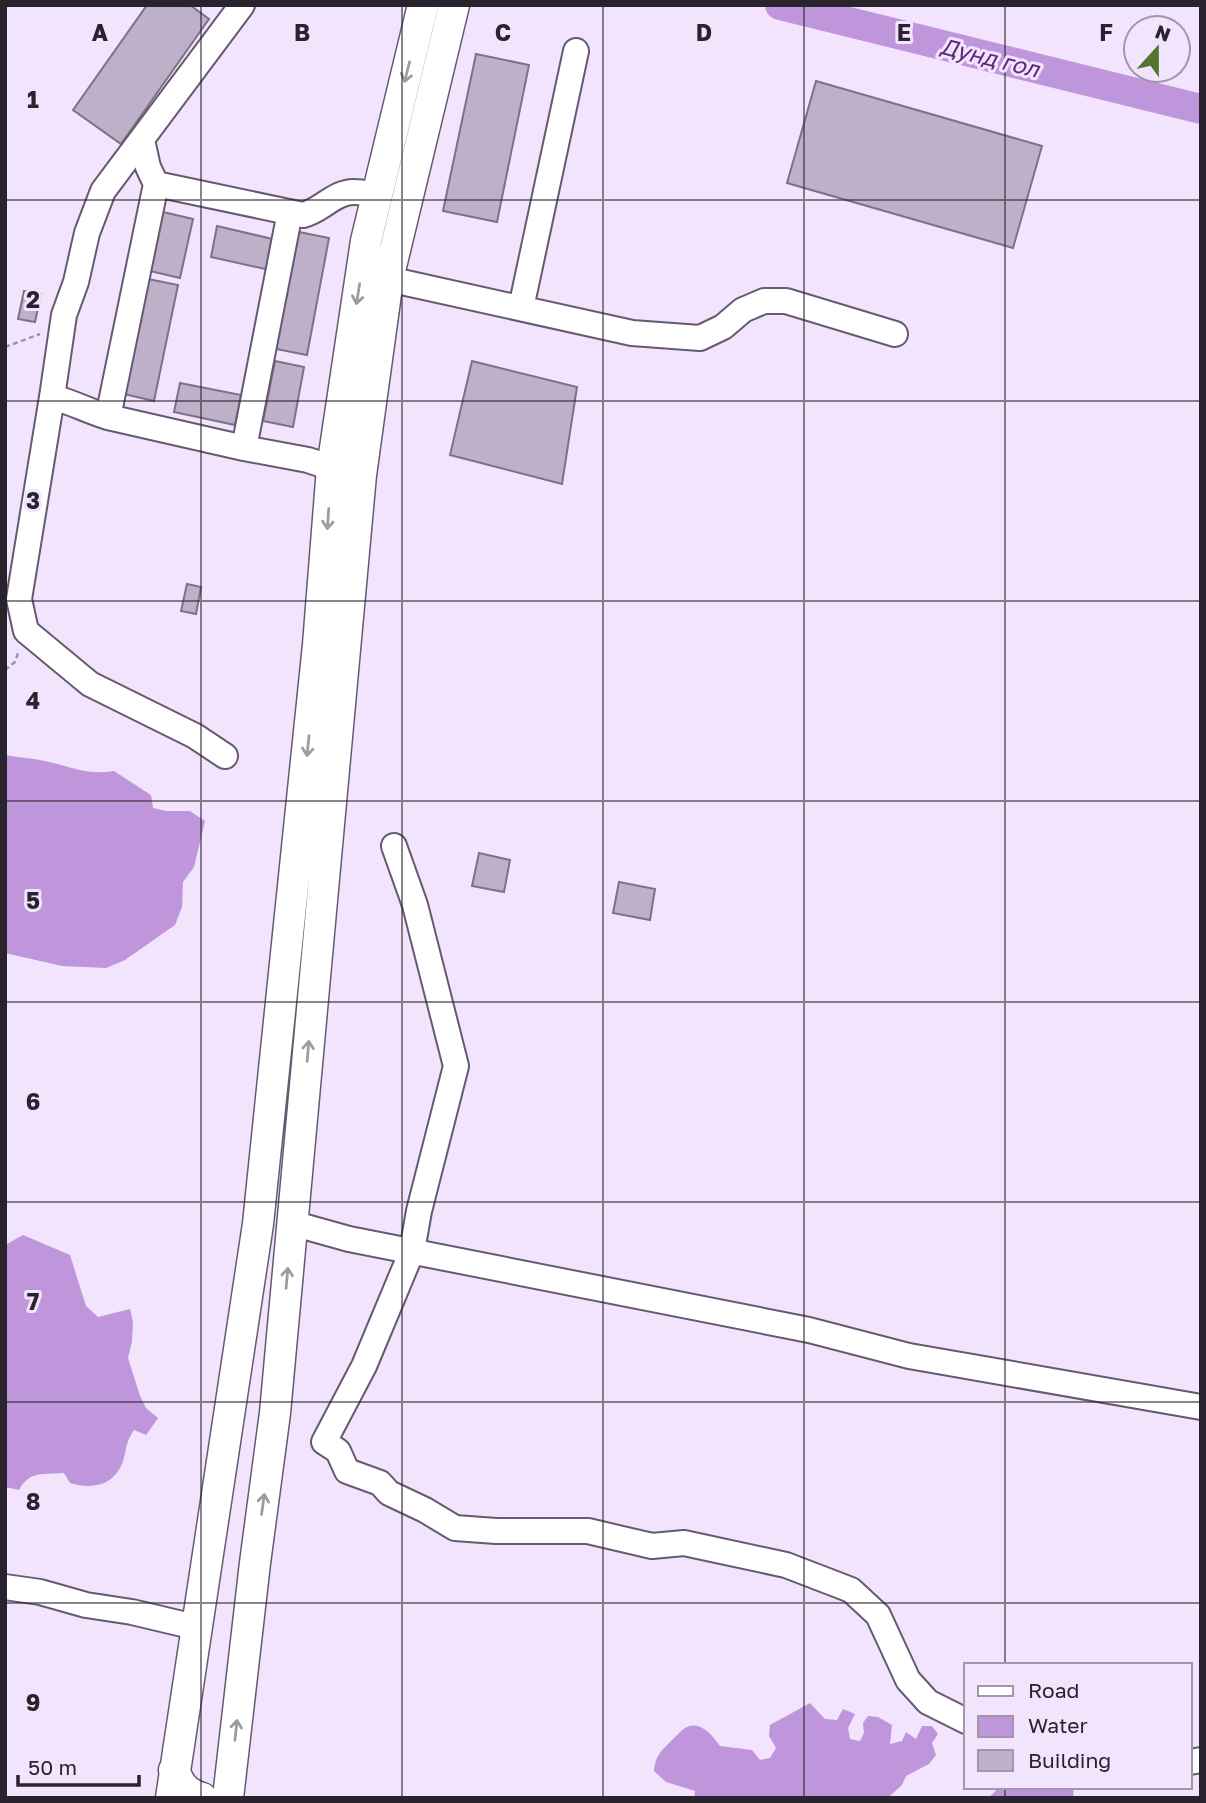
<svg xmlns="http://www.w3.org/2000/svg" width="1206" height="1803" font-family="'Golos Text',sans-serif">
<rect width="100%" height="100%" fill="#f2e4fd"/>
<path fill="#bf95dc" d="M5 755C20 758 35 758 49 762 75 768 87 775 114 771L151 795 153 808 166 811H190L205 821 194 867 183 882 182 907 175 925 125 960 106 968 62 966 5 953Z
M23 1235 70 1255 86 1306 98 1317 130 1309 133 1322 132 1341 128 1358 140 1396 146 1408 158 1418 146 1435 134 1430C124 1446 128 1446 123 1461 115 1485 93 1490 70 1483L64 1473C43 1475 30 1470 19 1490L5 1487V1245Z
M810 1703 825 1719 837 1720 843 1709 855 1714 848 1728 850 1739 860 1741 864 1733 863 1723 868 1716 878 1717 892 1725 890 1744 902 1741 906 1732 916 1739 922 1726H932L938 1734 932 1743 936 1755 929 1764 906 1776 902 1785 890 1796 891 1798H694L695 1791 666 1782 654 1771C656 1753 661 1752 673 1739 677 1736 681 1730 685 1728 700 1719 713 1736 720 1746L752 1750 760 1760 770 1758 776 1748 769 1736 770 1725Z
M1000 1787H1074L1073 1798H988Z"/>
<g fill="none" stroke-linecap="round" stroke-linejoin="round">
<path stroke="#bf95dc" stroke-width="30" d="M780 5 1201 109"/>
</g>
<path fill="#bdb0c8" stroke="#7d7187" stroke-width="2" d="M147 5H190L209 19 121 144 73 110Z
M476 54 529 65 497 222 443 211Z
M816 81 1042 146 1013 248 787 183Z
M163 212 193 219 180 278 150 271Z
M217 226 277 240 270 270 211 257Z
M299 232 329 238 307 355 276 349Z
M148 279 178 285 154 401 124 394Z
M24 291 41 294 35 322 18 319Z
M275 361 304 367 293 427 263 421Z
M472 361 577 387 562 484 450 455Z
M180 383 241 395 235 425 174 412Z
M187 584 201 587 196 614 181 611Z
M479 853 510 860 504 892 472 886Z
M619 882 655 889 650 920 613 913Z"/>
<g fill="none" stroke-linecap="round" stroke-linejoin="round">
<g stroke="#665a70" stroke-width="28">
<path id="minor" d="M242 5 103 191 87 233 76 282 64 315 52 397C72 402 88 411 108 417L244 448 308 460 332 468
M142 140 148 167 156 184 303 215C321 211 335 191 355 192 362 192 370 194 377 196
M388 279 632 333 700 338 723 327 743 310 764 301H786L895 334
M521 308 576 51
M52 397 19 599 26 631 90 684 195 736 225 756
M108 417 156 184
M244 448 290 212
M394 846 415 905 456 1066 419 1211 412 1251 364 1366 324 1442 338 1451 347 1471 380 1483 389 1493 425 1510 455 1528 496 1531H588L652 1546 684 1543 786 1565 851 1590 878 1615 908 1680 928 1702 966 1721
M306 1227 349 1239 809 1330 909 1356 1201 1407
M5 1587 40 1592 86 1605 132 1612 195 1627
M1190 1762 1201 1760"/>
</g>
<g stroke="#665a70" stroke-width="33">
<path id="major" d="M174 1770C180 1785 185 1793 202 1798
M171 1798 258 1224 318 645 332 468 366 241 423 5
M228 1798 255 1563 275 1413 361 475 388 279 454 5"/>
</g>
<path stroke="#9e94a6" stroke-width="2.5" stroke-dasharray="5 3.5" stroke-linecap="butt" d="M5 347 40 334
M5 670 15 662 19 650"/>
<use href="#minor" stroke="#fff" stroke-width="24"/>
<use href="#major" stroke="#fff" stroke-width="30"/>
</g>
<defs><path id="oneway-shaft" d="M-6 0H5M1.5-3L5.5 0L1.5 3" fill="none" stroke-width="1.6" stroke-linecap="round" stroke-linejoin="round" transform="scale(1.75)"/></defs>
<g stroke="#9e9ca0">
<use href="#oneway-shaft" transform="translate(407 72) rotate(104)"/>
<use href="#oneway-shaft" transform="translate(358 294) rotate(99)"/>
<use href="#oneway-shaft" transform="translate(328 519) rotate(94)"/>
<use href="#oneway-shaft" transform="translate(308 746) rotate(96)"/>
<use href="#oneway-shaft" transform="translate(308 1051) rotate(-85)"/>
<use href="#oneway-shaft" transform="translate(287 1278) rotate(-85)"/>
<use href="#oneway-shaft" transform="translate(263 1504) rotate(-82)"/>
<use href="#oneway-shaft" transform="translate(236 1730) rotate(-84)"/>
</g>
<path fill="none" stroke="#28232c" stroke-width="2" stroke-opacity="0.55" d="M201 5V1798M402 5V1798M603 5V1798M804 5V1798M1005 5V1665M5 200H1201M5 401H1201M5 601H1201M5 801H1201M5 1002H1201M5 1202H1201M5 1402H1201M5 1603H1201M1005 1787V1798"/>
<g text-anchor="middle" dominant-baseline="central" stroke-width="6" stroke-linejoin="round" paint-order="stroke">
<g font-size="23" font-style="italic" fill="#5c287a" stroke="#f2e4fd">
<text transform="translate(990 57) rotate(14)">Дунд гол</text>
</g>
</g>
<g font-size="23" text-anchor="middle" font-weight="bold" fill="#28232c" stroke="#f2e4fd" stroke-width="6" stroke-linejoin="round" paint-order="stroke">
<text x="100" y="41">A</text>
<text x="302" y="41">B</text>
<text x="503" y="41">C</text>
<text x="704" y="41">D</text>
<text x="904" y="41">E</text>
<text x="1106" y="41">F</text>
<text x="33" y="108">1</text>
<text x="33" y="308">2</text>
<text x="33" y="509">3</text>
<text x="33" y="709">4</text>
<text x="33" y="909">5</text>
<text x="33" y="1110">6</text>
<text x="33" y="1310">7</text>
<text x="33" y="1510">8</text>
<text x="33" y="1711">9</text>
</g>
<rect width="1206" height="1803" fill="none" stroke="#28232c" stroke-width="14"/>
<rect x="964" y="1663" width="228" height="126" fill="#f2e4fd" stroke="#a197a9" stroke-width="2"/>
<rect x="978" y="1686" width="35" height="10" fill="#ffffff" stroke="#a197a9" stroke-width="2"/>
<text x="1028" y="1698" font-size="21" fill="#28232c">Road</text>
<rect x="978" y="1716" width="35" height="21" fill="#bf95dc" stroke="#a197a9" stroke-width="2"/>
<text x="1028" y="1733" font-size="21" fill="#28232c">Water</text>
<rect x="978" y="1750" width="35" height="21" fill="#bdb0c8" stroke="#a197a9" stroke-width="2"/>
<text x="1028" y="1768" font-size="21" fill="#28232c">Building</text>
<g transform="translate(1157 49) rotate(21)"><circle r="33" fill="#f2e4fd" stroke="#a197a9" stroke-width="2"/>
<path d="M0-5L12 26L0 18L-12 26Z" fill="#53752d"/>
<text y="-10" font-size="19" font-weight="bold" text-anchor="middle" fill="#28232c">N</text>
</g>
<path d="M18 1775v10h121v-10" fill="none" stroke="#28232c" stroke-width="3.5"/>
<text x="28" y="1775" font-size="21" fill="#28232c" stroke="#f2e4fd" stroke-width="5" paint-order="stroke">50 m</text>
</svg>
